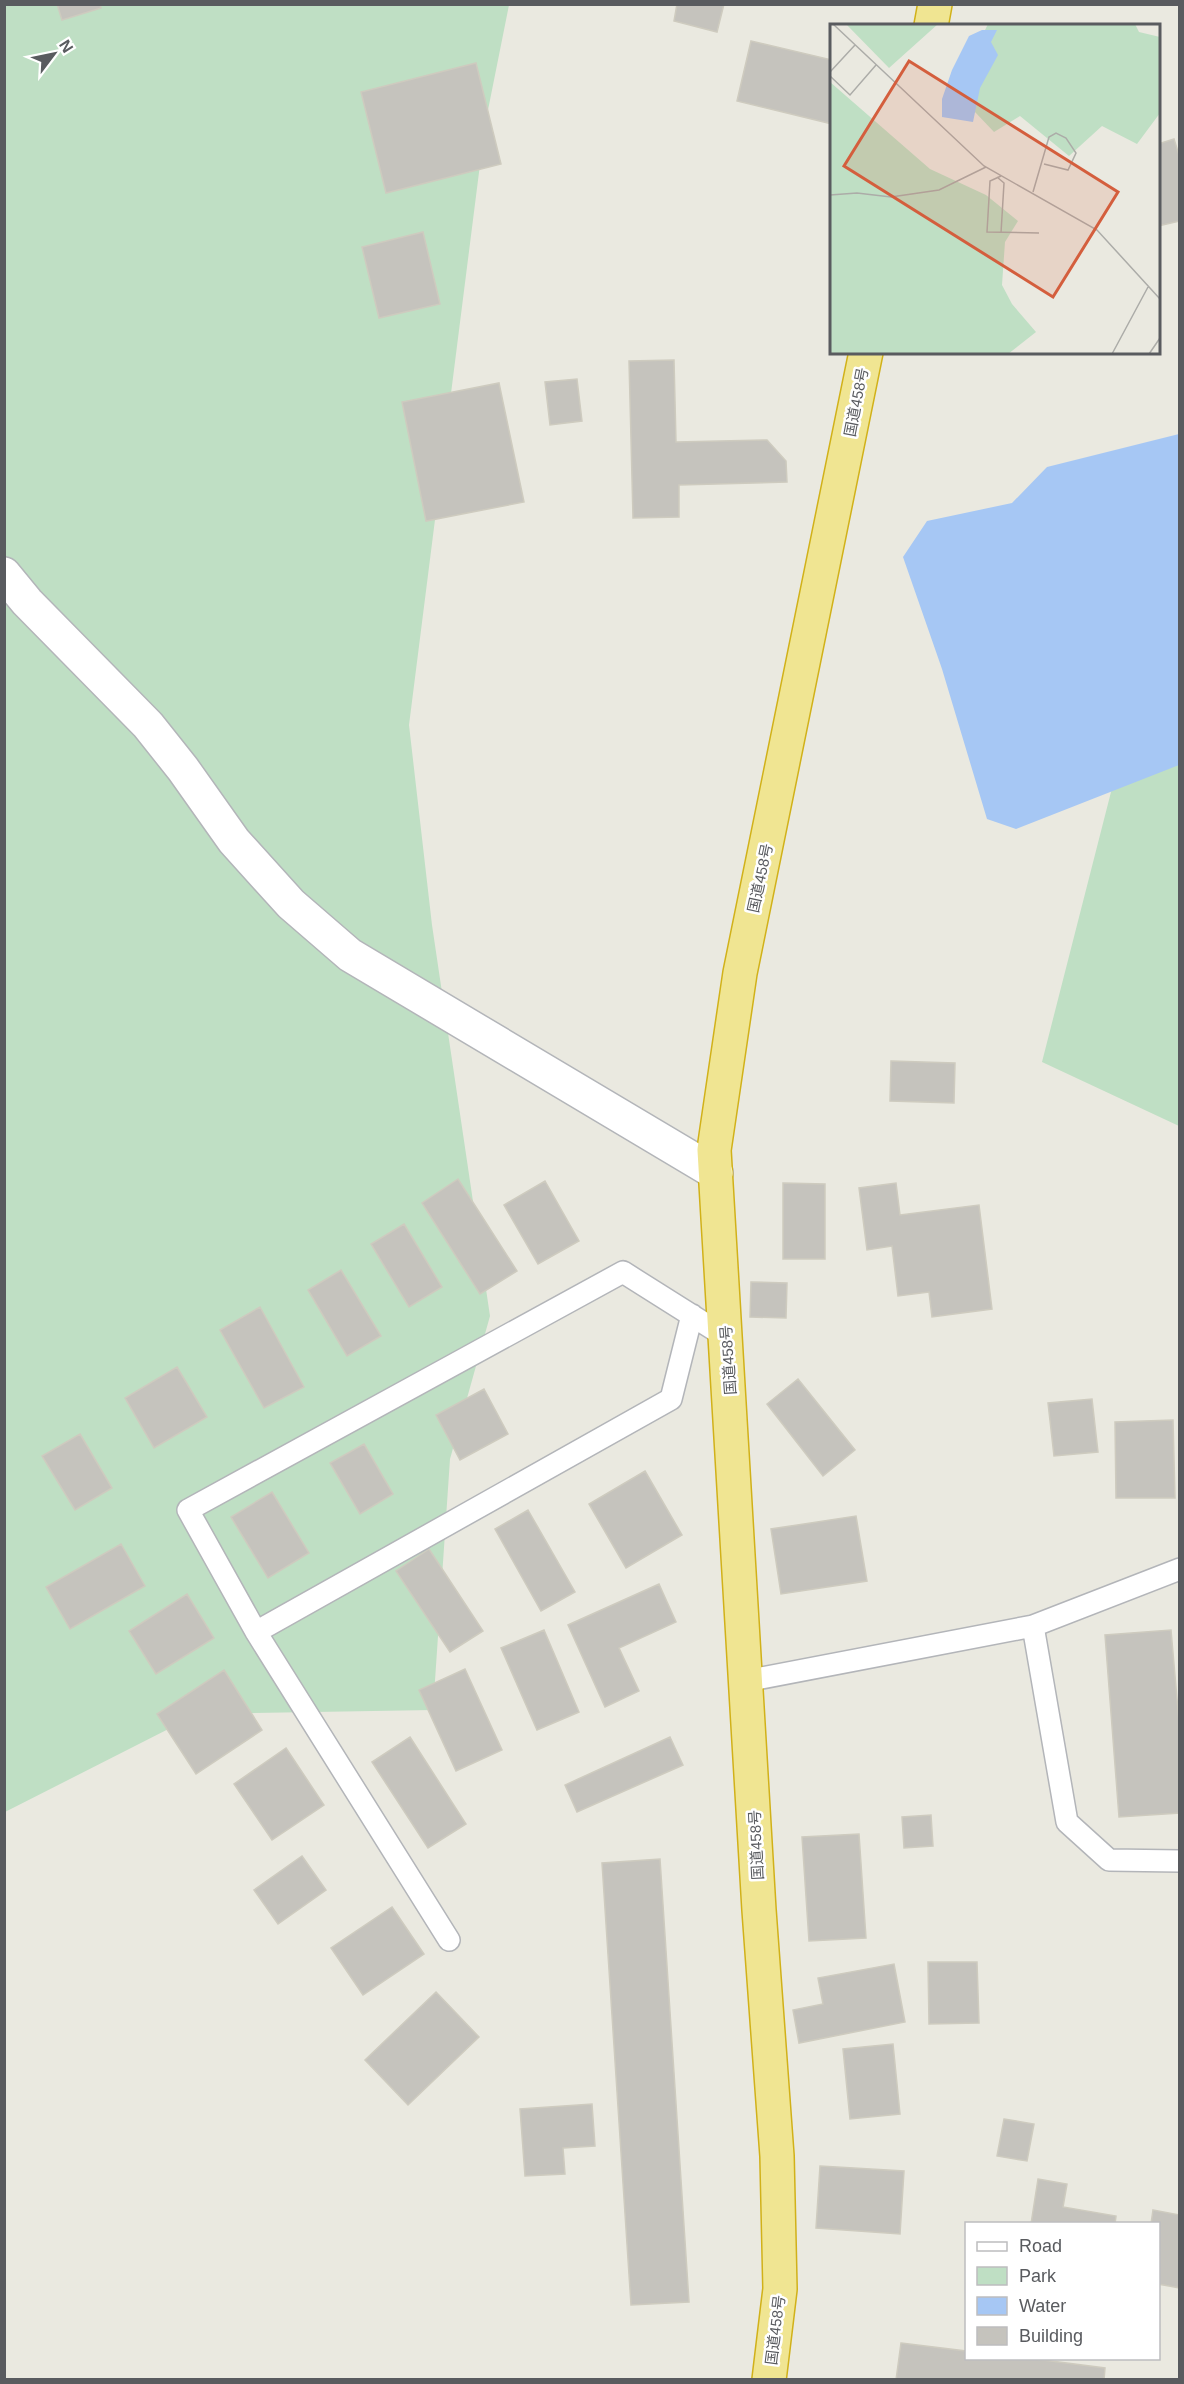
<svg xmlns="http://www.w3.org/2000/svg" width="1184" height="2384" font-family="Helvetica,'Noto Sans JP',sans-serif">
<rect width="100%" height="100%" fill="#eae9e0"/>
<path fill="#bfdfc4" d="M5 5H509L485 125 409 725 432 925 490 1316 450 1459 433 1710 198 1714 5 1812Z
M1179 526V1126L1042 1062Z"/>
<path fill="#a6c7f4" d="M1179 434V765L1016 829 987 819 942 669 903 557 927 521 1012 503 1047 467Z"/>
<path fill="#c5c3bd" stroke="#cecbbf" stroke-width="1.5" d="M57 4H100L101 8 62 20Z
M677 4H724L717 32 674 21Z
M751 41 832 60V124L737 101Z
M476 63 501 164 386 193 361 92Z
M1174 139 1180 158V221L1158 226V144Z
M423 232 440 304 379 318 362 247Z
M674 360 676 442 767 440 786 461 787 482 679 485V517L633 518 629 361Z
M577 379 582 421 550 425 545 382Z
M499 383 524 502 426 521 402 402Z
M891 1061 955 1063 954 1103 890 1101Z
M458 1179 517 1271 480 1294 422 1203Z
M545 1181 579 1241 538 1264 504 1205Z
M783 1183 825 1184V1259H783Z
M896 1183 900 1215 979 1205 992 1309 932 1317 929 1292 898 1296 892 1246 867 1250 859 1188Z
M404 1224 442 1287 409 1307 371 1244Z
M341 1270 381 1336 347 1356 308 1290Z
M751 1282 787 1283 786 1318 750 1317Z
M260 1307 304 1387 264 1408 220 1330Z
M177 1367 207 1417 154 1448 125 1398Z
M798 1379 855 1450 823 1476 767 1404Z
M484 1389 508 1434 460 1460 436 1415Z
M1092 1399 1098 1452 1054 1456 1048 1403Z
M1173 1420 1175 1498H1116L1115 1422Z
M80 1434 112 1488 75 1510 42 1456Z
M364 1444 393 1494 360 1514 330 1463Z
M645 1471 682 1535 626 1568 589 1504Z
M272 1492 309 1553 268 1578 231 1517Z
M528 1510 575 1592 541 1611 495 1529Z
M856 1516 867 1581 781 1594 771 1529Z
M121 1544 145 1586 70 1629 46 1587Z
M429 1549 483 1631 450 1652 396 1571Z
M659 1584 676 1622 619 1648 639 1691 605 1707 568 1625Z
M187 1594 214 1638 156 1674 129 1631Z
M544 1630 579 1712 537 1730 501 1648Z
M1171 1630 1180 1733V1813L1119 1817 1105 1635Z
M465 1669 502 1750 456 1771 419 1690Z
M224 1670 262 1730 196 1774 157 1714Z
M410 1737 466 1824 428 1848 372 1762Z
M670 1737 683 1765 577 1812 565 1785Z
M286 1748 324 1805 272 1840 234 1784Z
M931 1815 933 1846 904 1848 902 1817Z
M859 1834 866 1938 809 1941 802 1837Z
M302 1856 326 1890 278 1924 254 1890Z
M660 1859 689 2302 631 2305 602 1863Z
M392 1907 424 1954 363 1995 331 1948Z
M928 1962H977L979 2023 929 2024Z
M894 1964 905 2022 799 2043 793 2010 823 2004 818 1978Z
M436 1992 479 2037 408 2105 365 2060Z
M893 2044 900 2114 850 2119 843 2049Z
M592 2104 595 2146 563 2148 565 2174 525 2176 520 2109Z
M1004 2119 1034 2124 1027 2161 997 2156Z
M820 2166 904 2171 900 2234 816 2228Z
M1038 2179 1067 2184 1063 2207 1116 2216 1115 2224H1031Z
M1153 2210 1180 2215V2288L1158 2284V2224H1151Z
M901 2343 966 2351V2358H1028L1105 2368 1104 2380H896Z"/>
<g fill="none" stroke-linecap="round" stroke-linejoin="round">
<g stroke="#b3b5b9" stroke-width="24">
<path id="lane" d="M1033 1626 1067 1822 1109 1860 1180 1861
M256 1632 671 1399 692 1315
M746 1681 1033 1626 1180 1569
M449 1940 256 1632 188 1510 623 1272 726 1337"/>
</g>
<g stroke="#b3b5b9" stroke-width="36">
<path id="street" d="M4 574 27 602 148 725 183 769 234 841 291 904 350 955 716 1173"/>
</g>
<g stroke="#d1b119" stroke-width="36">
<path id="highway" d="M931 26 935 4
M769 2380 780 2289 777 2156 759 1910 714 1150 740 973 866 352"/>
</g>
<use href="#lane" stroke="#fff" stroke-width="21"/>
<use href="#street" stroke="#fff" stroke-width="33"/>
<use href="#highway" stroke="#f0e592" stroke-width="33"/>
</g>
<g text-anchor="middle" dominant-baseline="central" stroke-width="5" stroke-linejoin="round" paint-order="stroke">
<g font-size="15" fill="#595b5f" stroke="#fff">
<text transform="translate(856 402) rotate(-79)">国道458号</text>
<text transform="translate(760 878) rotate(-78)">国道458号</text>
<text transform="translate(728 1360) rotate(-94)">国道458号</text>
<text transform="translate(756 1845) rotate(-93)">国道458号</text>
<text transform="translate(775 2330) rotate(-83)">国道458号</text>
</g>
</g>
<g transform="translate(830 24)">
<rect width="330" height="330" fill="#eae9e0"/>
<path d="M16 0H108L59 44ZM158 0H305L309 8 330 13V89L307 120 272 102 239 132 190 92 164 108 125 67ZM0 58 100 145 156 171 188 197 175 218 172 261 182 280 206 308 178 330H0Z" fill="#bfdfc4"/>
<path d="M152 6H167L161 18 168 31 150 64 143 98 112 93V75L122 46 139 12Z" fill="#a6c7f4"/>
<path fill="none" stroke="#acaca8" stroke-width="1.5" d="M3 0 154 142 267 206 330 275M0 48 25 21M0 52 20 71 46 41M171 152 160 157 157 208 209 209M167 153 174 159 171 209M203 168 219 113 226 109 236 114 246 129 238 146 214 140M0 171 27 169 61 173 109 166 156 143M282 330 318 263M319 330 330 314"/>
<path fill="#d45e3d" fill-opacity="0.15" stroke="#d45e3d" stroke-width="3" d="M79 37 288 168 223 273 14 142Z"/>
<rect width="330" height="330" fill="none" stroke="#595b5f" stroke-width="3"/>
</g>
<rect width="1184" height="2384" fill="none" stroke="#595b5f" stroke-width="12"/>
<rect x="965" y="2222" width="195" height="138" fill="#ffffff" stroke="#bdbdbf" stroke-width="1.5"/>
<rect x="977" y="2242" width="30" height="9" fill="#ffffff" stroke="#bdbdbf" stroke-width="1.5"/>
<text x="1019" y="2252" font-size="18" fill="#595b5f">Road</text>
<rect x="977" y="2267" width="30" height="18" fill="#bfdfc4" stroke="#bdbdbf" stroke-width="1.5"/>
<text x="1019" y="2282" font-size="18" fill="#595b5f">Park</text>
<rect x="977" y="2297" width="30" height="18" fill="#a6c7f4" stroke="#bdbdbf" stroke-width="1.5"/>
<text x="1019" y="2312" font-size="18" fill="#595b5f">Water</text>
<rect x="977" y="2327" width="30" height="18" fill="#c5c3bd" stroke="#bdbdbf" stroke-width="1.5"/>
<text x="1019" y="2342" font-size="18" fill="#595b5f">Building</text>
<g transform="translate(54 54) rotate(58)" stroke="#ffffff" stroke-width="4.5" paint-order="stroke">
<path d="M0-4.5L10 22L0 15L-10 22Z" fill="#595b5f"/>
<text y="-9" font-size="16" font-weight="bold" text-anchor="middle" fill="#595b5f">N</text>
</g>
</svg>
